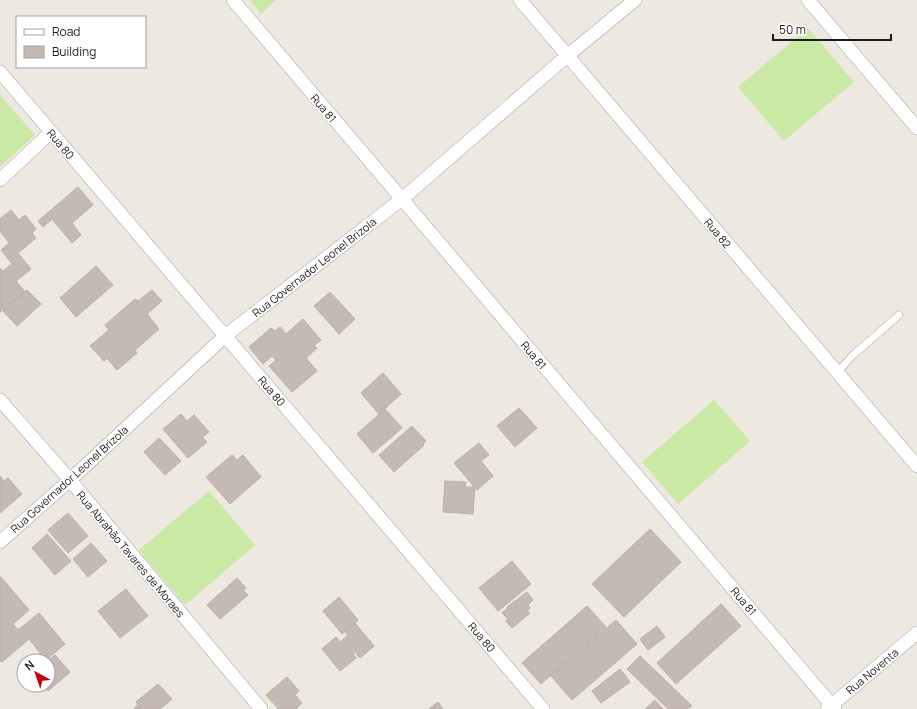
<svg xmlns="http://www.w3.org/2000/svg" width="917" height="709" font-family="Manrope,sans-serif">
<rect width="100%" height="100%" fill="#ede8e0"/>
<path fill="#c9e9a4" d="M250 0H276L261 14Z
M808 28 854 82 784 141 738 87Z
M0 95 35 135 0 167Z
M714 400 750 441 678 504 642 462Z
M209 491 255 545 185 605 139 550Z"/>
<path fill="#c5bab3" stroke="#bfada2" d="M78 187 93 205 72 223 81 235 72 243 52 219 43 227 38 221Z
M11 210 19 220 25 215 36 229 32 233 36 238 18 253 31 269 16 281 25 292 0 312V268L3 271 12 264 1 250 9 243 0 231V219Z
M96 266 113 285 76 317 60 298Z
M27 290 41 304 17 326 3 311Z
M152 290 162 301 147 314 159 329 135 350 137 353 117 370 107 358 104 361 90 346 109 330 105 325 135 299 138 301Z
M330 292 355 319 339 334 314 306Z
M303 319 321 340 314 346 317 348 306 358 317 371 292 392 269 366 276 360 272 356 263 364 249 347 271 328 275 331 280 327 286 334Z
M383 373 401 394 379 414 361 393Z
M519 408 537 428 515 447 497 426Z
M385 409 402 428 373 453 357 434Z
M181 414 187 421 194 415 209 432 202 437 207 442 188 458 163 429Z
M412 426 426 441 423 444 424 445 394 472 379 455Z
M159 438 181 461 165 475 144 452Z
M479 443 489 455 481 461 493 476 477 490 454 463Z
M232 455 237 460 243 455 261 477 230 504 206 477Z
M0 476 4 481 8 478 22 494 0 513Z
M445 481 466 482 465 487H475L473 514 443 512Z
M68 513 88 536 68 553 48 530Z
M650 529 681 562 624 617 592 584Z
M47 534 71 561 55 575 32 548Z
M91 543 107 561 88 577 73 559Z
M512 561 531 584 498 611 479 588Z
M0 577H1L29 610 13 624 18 630 39 613 65 644 46 660 29 639 2 662 1 661 0 662Z
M237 578 246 588 243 590 248 595 220 619 207 605Z
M126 589 148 616 120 638 98 611Z
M527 592 533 600 528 605 530 608 527 611 530 613 512 628 506 621 508 619 502 613 508 608 507 607Z
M339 597 358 620 342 634 323 611Z
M721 604 741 626 676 684 657 663Z
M587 606 606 627 541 684 522 663Z
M616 620 637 644 572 700 551 676Z
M355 623 374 646 360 658 355 652 353 654 356 658 340 671 322 649 336 637 340 642 348 635 345 632Z
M657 626 665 637 648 650 640 639Z
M55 655 70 672 48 691 43 685H48V661Z
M640 656 692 706 687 709H668L627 669Z
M620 669 630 682 601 703 592 691Z
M287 677 299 691 295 695 302 703 296 709H277L278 708 266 695Z
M158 684 172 699 160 709H134L138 704 136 702Z
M655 700 663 709H645Z
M438 702 443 709H429Z"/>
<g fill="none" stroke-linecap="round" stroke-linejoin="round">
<g stroke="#a2a2a2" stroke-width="8">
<path id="lane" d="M837 373 852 356 899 315"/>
</g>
<g stroke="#a2a2a2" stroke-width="14">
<path id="street" d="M233 0 835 709
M520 0 917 466
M808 0 917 128
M0 72 543 709
M0 180 51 132
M0 400 70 480 261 709
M0 542 70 480 225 336 402 199 567 56 635 0
M827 709 917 633"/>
</g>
<use href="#lane" stroke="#fff" stroke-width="7"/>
<use href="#street" stroke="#fff" stroke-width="13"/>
</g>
<g text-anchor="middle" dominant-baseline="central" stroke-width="3.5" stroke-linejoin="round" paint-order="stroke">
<g font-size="11" fill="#1b1b1b" stroke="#fff">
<text transform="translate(324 108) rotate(50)">Rua 81</text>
<text transform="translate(61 144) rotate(50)">Rua 80</text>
<text transform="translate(718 233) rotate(50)">Rua 82</text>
<text transform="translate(314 267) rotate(-38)">Rua Governador Leonel Brizola</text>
<text transform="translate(534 355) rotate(50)">Rua 81</text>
<text transform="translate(272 391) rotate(50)">Rua 80</text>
<text transform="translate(69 479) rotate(-42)">Rua Governador Leonel Brizola</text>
<text transform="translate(131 554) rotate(50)">Rua Abrahão Tavares de Moraes</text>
<text transform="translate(744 601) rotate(50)">Rua 81</text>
<text transform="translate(482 637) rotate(50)">Rua 80</text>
<text transform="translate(872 671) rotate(-40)">Rua Noventa</text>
</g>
</g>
<rect x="16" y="16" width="130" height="52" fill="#ffffff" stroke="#a4a4a4"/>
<rect x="24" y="29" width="20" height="6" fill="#ffffff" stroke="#a4a4a4"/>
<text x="52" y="36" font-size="12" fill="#1b1b1b">Road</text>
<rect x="24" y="46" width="20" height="12" fill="#c5bab3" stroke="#a4a4a4"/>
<text x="52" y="56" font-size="12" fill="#1b1b1b">Building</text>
<g transform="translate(36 673) rotate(320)"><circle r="19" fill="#ffffff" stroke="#a4a4a4"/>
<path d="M0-3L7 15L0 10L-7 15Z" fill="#c6000a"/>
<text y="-6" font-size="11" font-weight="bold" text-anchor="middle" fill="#1b1b1b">N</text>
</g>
<path d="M773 34v6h118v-6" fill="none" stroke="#1b1b1b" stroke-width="2"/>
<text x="779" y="34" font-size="12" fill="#1b1b1b" stroke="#ffffff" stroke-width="3" paint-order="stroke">50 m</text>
</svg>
